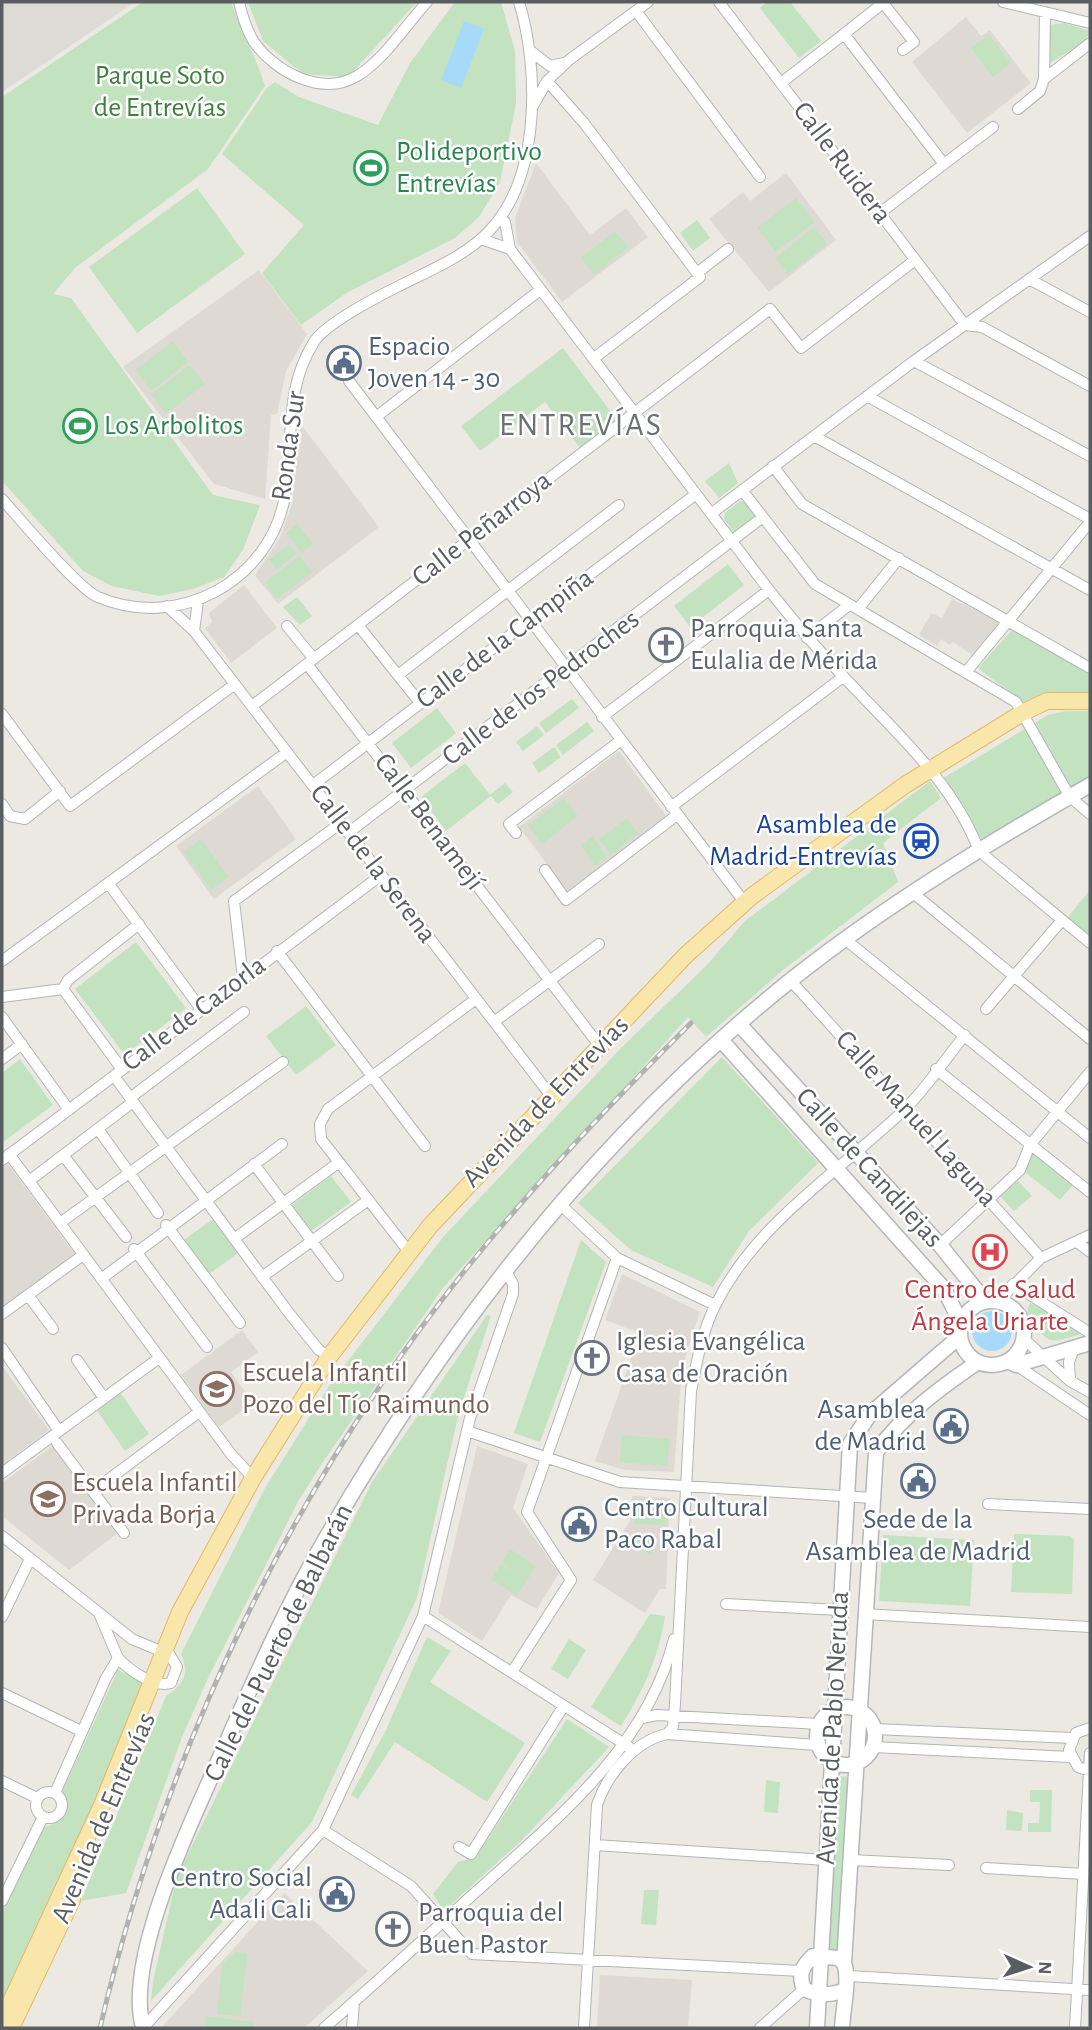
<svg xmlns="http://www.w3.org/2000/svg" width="1092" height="2030" font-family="'Alegreya Sans',sans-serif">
<rect width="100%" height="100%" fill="#ece9e2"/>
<path fill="#dddbd6" d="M2 2H135L2 92Z"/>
<path fill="#dedad3" d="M966 17 981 36 990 30 1031 83 967 133 912 62Z
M536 163 590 235 626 208 648 237 562 302 517 242 515 218Z
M786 173 836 240 769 292 709 219 743 192 750 201Z
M259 270 307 334 286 371 277 414 271 415 265 499 214 484 123 367Z
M303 427 379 527 278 604 255 575 280 538 292 504 299 431Z
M244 585 277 628 231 663 205 628 212 622 209 613Z
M952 599 1000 622 972 655 953 642 950 645 941 639 937 646 919 635 931 613 942 618Z
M619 751 667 817 568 892 519 827Z
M258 786 296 839 214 899 176 846Z
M8 1164 76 1256 2 1311V1168Z
M622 1274 700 1312 682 1367 674 1472 625 1470 595 1461 640 1333 605 1320Z
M242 1330 258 1352 231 1372 253 1403 219 1427 181 1375Z
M2 1366 49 1430 2 1465Z
M54 1445 118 1533 69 1570 2 1516V1483Z
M477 1446 528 1464 513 1508 559 1573 537 1609 511 1595 482 1641 438 1613Z
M632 1496 670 1498 666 1589H660L645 1613 593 1580 630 1521Z
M284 1893 368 1971 304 2028H161Z
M600 1975 692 1980 688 2028H597Z"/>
<path fill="#c2e2c0" d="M143 2H231C241 31 256 57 265 86L208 169 75 268 53 294 71 298 213 495 260 505 243 550 224 577 193 589 159 596 112 586 83 571 2 481V97Z
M248 2H417L348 77 303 74 263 41Z
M455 2H501L515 51 516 104 500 182 479 217 455 238 348 292 301 325 262 273 304 225 222 154 267 88 275 82 299 97 378 125 410 63Z
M767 2H790L821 41 799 58 760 8Z
M1064 23 1090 31 1085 42 1048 64 1049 25Z
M989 34 1011 63 993 77 971 48Z
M197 188 245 254 137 333 89 267Z
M796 198 815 222 776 252 757 228Z
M697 220 710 238 693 251 680 233Z
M814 227 827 244 788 274 775 258Z
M615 231 628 247 594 275 581 258Z
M173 341 188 362 151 391 136 370Z
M563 348 617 420 580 448 545 402 480 451 461 426Z
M190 365 205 384 166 414 151 394Z
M729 463 738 483 719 498 705 481Z
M740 501 746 502 757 517 734 533 724 519 725 513Z
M297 524 313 544 302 553 286 533Z
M289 544 296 554 277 570 269 560Z
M300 556 312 572 277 599 265 582Z
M728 564 744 585 698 621 703 629 696 635 674 606Z
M297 597 312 616 300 625 283 607Z
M1013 629 1090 672V693L1023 702 978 668Z
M572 699 579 708 546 733 539 723Z
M437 708 456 733 411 768 392 743Z
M1066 711H1090V780L981 839 942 779 1048 715Z
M587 722 594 731 563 755 556 745Z
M537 726 544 735 523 751 516 742Z
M554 747 561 757 539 773 532 763Z
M465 763 490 795 505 783 513 792 498 804 491 796 446 831 421 797Z
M930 781 941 798 883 843 898 882 783 970 706 1037 688 1017 442 1289 323 1462 299 1500 209 1676 182 1737 126 1893 81 1901 166 1696C183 1685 190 1674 181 1654L265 1488 331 1383 444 1236 623 1046 706 966 745 921Z
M564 798 578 816 542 844 528 825Z
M627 818 638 833 611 855 599 839Z
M593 836 607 857 595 866 581 845Z
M201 839 229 877 211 890 184 852Z
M1090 890V935L1068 917Z
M136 942 186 1008 125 1055 75 989Z
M306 1006 336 1045 296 1075 266 1036Z
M722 1057 818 1163 749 1231 713 1287 631 1250 578 1203Z
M20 1059 53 1105 2 1143V1073Z
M1032 1152 1073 1185 1060 1200 1024 1171Z
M331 1176 351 1202 311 1231 292 1205Z
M1017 1180 1032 1196 1014 1211 1000 1196Z
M213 1219 238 1253 209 1274 184 1240Z
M581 1240 606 1262 540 1442 514 1433Z
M1030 1303 1086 1333C1044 1344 1051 1347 1027 1312Z
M487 1315 491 1316 459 1412 417 1598 312 1822 151 2001 153 1981 177 1876 372 1482Z
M120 1392 149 1434 125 1451 96 1409Z
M622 1435 670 1439 667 1466 620 1462Z
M635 1505 666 1506 665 1525 634 1524Z
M636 1530 657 1544 651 1555 629 1541Z
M1014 1534 1070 1536 1074 1540 1072 1594 1011 1592Z
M883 1535 974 1540 970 1606 879 1601Z
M510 1549 536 1566 517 1596 491 1579 501 1564 519 1576 502 1563Z
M650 1614 665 1616C659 1657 643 1691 621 1726L591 1707Z
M427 1637 451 1651 430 1682 525 1743 487 1802 395 1742 358 1799 351 1795 386 1730Z
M569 1639 586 1650 568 1679 551 1669Z
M118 1670 145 1682 66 1878 2 2009V1913L44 1828 60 1821 67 1805 62 1792Z
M567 1719 609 1747 523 1839 444 1911 433 1894 458 1862 476 1857Z
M837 1776 852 1777 841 1952H827Z
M766 1780 780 1782 778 1813 764 1812Z
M1030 1790H1052L1051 1832H1028V1823H1039L1040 1802H1030Z
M1007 1810 1023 1813 1022 1831 1006 1830Z
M644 1890H659L656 1925 641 1924Z
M235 1952 247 1954 240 2016 217 2014 222 1965Z
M206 2016 254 2022V2028H205Z"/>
<path fill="#a6daf8" d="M464 21 484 29 461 88 441 80Z
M972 1331a20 20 0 1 1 40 0a20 20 0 1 1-40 0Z"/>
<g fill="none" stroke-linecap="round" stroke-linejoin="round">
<g stroke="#b2b5b8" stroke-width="12">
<path id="street" d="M239 2C242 15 247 31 254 42 275 72 322 97 357 76 384 60 406 25 427 2
M719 2 965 325
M1003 2 1090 23
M636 11 760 177
M844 34 883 3 914 42 903 50
M532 52 550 66 564 63
M1044 79 1089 44
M547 81 584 123 700 277 593 359
M781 83 844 34 944 164 880 213
M533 106 547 81 569 60 648 2
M1018 109 1040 91 1044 79 1045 12
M944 164 993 127
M500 219 505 222 510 249 769 590C792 619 816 648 842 675 892 729 953 781 979 851L1090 943
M481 239 510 249
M697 273 728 249
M1029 279 1090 312
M965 325 982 327 1090 386
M914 361 1090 456
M349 381 745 903
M867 396 1090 519
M376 417 540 290
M814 436 1090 590
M773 466 802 504 1090 668
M742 490 815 584 1016 702 1070 797 1090 814
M2 499C20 519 78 589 98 597 177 631 270 582 285 496 294 443 283 391 314 342 325 324 377 297 397 287 428 271 467 256 491 229 541 175 539 67 519 2
M712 513 914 361 1090 236
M167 606 194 631 551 1096
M858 609 899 558
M358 625 420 703
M287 626 314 659
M194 631 198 601
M807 638 849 605
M307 664 599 1045
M966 672 1090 522
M398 675 619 505
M252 706 770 309 801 348 915 260
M2 714 70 806 235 684
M602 717 769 590
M313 785 696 494
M2 804 10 816 25 819 60 791
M671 807 843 677
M348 833 763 517
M516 833 509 824 620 741
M545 870 566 900 677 815
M108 883 201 1009
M912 892 1090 1039
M846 940 1090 1138
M277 951 425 1146
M2 961 287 752
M243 978 234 901 341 823
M791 981 1041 1258
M63 989 68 980 139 924
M63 989 121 1068
M2 997 63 989
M986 1009 1062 920
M2 1017 69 1110
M494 1022 599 944
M2 1059 22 1044
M936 1069 1090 1192
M114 1076 289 1313 319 1350 329 1357
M130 1098 244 1012
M98 1129 158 1213
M9 1154 231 1454 253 1478
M63 1155 126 1237
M2 1160 380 876
M254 1164 338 1276
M29 1181 133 1102
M561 1205 617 1258 715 1305
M60 1223 283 1062
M166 1225 240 1323
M234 1239 338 1163
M1077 1242 1090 1252
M940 1245 1020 1170 1030 1145 1090 1072
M134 1249 207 1347
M409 1252 321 1139 320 1124 328 1109 476 999
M262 1277 367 1201
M101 1279 282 1144
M1013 1284 1090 1333
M28 1295 53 1329
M998 1301 1041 1258 1090 1235
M2 1314 83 1255
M1024 1339 1070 1381 1090 1392
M2 1348 59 1431
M77 1360 104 1398
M1016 1365 1090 1415
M1070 1381 1069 1362 1074 1348
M467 1431 620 1482 873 1498
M57 1443 124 1533
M2 1473 159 1358
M93 1491 199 1412
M988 1504 1090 1509
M2 1536 132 1639 170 1655 177 1667 171 1683C154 1688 129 1670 118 1658
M726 1604 840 1610
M864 1614 1090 1627
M423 1616 629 1747
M2 1617 30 1559
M512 1672 571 1580 527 1512 617 1258
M2 1693 81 1731
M642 1718 657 1715 819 1724
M1090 1728 1076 1733 1069 1750 1078 1767 1090 1771
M875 1729 1072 1738
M667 1734 673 1727 675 1704 691 1391C697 1361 702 1331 716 1304 757 1222 840 1171 904 1110 927 1088 945 1059 965 1035
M873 1747 1070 1757
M2 1781 37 1798
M36 1805a13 13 0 1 1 26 0a13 13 0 1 1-26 0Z
M55 1793 106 1678 118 1658 99 1613
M323 1830 411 1886 472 1954 801 1971
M595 1845 826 1860
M459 1847 471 1854 563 1707
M851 1860 949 1865
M986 1868 1083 1874
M2 1901 43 1817
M849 1976 1090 1990
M143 2028 323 1830 423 1616 470 1418 513 1294V1284L506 1271
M324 2028C376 1983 427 1936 478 1890 557 1819 647 1747 674 1639
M352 2028 354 2002
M584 2028 597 1805C607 1775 634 1741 667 1734L817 1745
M760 2028 804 1989
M1075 2028 1090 1753"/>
</g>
<g stroke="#b3b7bb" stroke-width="17">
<path id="secondary" d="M739 1024 940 1245 985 1301
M721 1040 944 1289 961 1323
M960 1333a32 32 0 1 1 64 0a32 32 0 1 1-64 0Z
M1008 1361 1016 1365 1090 1343
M817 1736a29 29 0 1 1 58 0a29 29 0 1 1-58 0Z
M844 1990C832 1996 816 1995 804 1989 798 1975 802 1966 813 1956L838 1958 844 1963
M143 2027C125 1962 186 1834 213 1773 248 1694 282 1613 326 1538 447 1328 601 1132 791 980 884 906 987 844 1090 785
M817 2028 850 1444 870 1414 959 1337
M842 2028C843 2008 850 1980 844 1963L876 1452C903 1415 940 1388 978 1362"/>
</g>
<g stroke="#e5b761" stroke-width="18">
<path id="primary" d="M2 2021 102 1805 180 1612 253 1478 329 1357 430 1226 686 955 752 896 905 785 1024 712 1047 701H1090
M11 2028 72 1900"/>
</g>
<use href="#street" stroke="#fff" stroke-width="10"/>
<use href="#secondary" stroke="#fff" stroke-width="14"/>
<use href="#primary" stroke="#f8e6aa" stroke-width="16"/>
<g stroke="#b0b1b1" stroke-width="5">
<path id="rail" d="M100 2028C165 1750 291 1487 470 1264 539 1179 614 1100 691 1023"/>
</g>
<use href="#rail" stroke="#fff" stroke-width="2.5" stroke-dasharray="8" stroke-linecap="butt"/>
</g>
<defs>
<g id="stadium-ring" transform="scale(1.75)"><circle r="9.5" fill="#fff" stroke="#2e9e5b" stroke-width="1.5"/><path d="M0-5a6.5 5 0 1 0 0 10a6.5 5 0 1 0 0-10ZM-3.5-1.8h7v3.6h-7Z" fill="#2e9e5b"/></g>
<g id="civic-ring" transform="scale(1.75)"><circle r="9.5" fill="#fff" stroke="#5c6f8a" stroke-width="1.5"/><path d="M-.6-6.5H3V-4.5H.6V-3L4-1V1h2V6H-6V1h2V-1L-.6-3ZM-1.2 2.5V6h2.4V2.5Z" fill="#5c6f8a"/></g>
<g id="church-ring" transform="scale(1.75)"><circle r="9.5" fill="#fff" stroke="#6b7280" stroke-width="1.5"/><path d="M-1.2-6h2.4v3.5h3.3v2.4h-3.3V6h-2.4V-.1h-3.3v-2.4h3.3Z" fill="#6b7280"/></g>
<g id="station-ring" transform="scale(1.75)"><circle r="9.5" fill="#fff" stroke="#1a4fb4" stroke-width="1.5"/><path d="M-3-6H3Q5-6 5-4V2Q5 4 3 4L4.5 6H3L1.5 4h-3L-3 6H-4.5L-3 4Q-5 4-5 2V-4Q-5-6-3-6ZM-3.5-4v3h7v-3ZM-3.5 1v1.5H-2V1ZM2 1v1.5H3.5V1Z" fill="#1a4fb4"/></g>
<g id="hospital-ring" transform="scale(1.75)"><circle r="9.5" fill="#fff" stroke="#e0444e" stroke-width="1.5"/><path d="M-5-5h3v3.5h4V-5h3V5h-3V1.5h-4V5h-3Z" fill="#e0444e"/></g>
<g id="school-ring" transform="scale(1.75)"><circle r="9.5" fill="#fff" stroke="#8d6e63" stroke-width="1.5"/><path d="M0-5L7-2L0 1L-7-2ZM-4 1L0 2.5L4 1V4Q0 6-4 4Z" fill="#8d6e63"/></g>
</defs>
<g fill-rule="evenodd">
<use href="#stadium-ring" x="371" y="168"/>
<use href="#civic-ring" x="344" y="363"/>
<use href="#stadium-ring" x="80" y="426"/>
<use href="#church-ring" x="666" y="645"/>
<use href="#station-ring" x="921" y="841"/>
<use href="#hospital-ring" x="990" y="1252"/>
<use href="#church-ring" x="592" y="1358"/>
<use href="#school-ring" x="217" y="1389"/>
<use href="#civic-ring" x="951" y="1426"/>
<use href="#civic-ring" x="918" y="1481"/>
<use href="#school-ring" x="48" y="1499"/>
<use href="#civic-ring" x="579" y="1524"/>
<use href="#civic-ring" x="337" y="1894"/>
<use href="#church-ring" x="393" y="1929"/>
</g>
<g text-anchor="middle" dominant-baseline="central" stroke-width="5" stroke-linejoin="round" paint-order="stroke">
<g font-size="28" fill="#3d7f3b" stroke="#fff">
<text x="160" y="76">Parque Soto<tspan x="160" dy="32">de Entrevías</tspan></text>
</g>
<g font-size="28" fill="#27864d" stroke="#fff" text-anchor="start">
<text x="396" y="152">Polideportivo<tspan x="396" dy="32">Entrevías</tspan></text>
<text x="104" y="426">Los Arbolitos</text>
</g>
<g font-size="28" fill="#5a5e61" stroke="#fff">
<text transform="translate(842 163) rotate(53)">Calle Ruidera</text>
<text transform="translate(289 446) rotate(-82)">Ronda Sur</text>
<text transform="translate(482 529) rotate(-38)">Calle Peñarroya</text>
<text transform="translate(505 639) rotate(-37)">Calle de la Campiña</text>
<text transform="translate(541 688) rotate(-37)">Calle de los Pedroches</text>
<text transform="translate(429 822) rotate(53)">Calle Benamejí</text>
<text transform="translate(373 864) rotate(53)">Calle de la Serena</text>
<text transform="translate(194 1014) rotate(-37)">Calle de Cazorla</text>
<text transform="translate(546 1102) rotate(-46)">Avenida de Entrevías</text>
<text transform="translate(916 1119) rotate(48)">Calle Manuel Laguna</text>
<text transform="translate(869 1168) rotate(48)">Calle de Candilejas</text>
<text transform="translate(279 1643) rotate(-64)">Calle del Puerto de Balbarán</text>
<text transform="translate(833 1728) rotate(-87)">Avenida de Pablo Neruda</text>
<text transform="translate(104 1818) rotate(-67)">Avenida de Entrevías</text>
</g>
<g font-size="28" fill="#4e5e75" stroke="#fff" text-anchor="start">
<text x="368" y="347">Espacio<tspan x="368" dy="32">Joven 14 - 30</tspan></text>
<text x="926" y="1410" text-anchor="end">Asamblea<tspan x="926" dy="32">de Madrid</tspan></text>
<text x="604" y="1508">Centro Cultural<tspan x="604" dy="32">Paco Rabal</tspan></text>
<text x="918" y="1520" text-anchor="middle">Sede de la<tspan x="918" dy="32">Asamblea de Madrid</tspan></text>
<text x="312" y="1878" text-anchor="end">Centro Social<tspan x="312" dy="32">Adali Cali</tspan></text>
</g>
<g font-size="28" fill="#5b616d" stroke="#fff" text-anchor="start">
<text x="690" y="629">Parroquia Santa<tspan x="690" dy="32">Eulalia de Mérida</tspan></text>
<text x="616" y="1342">Iglesia Evangélica<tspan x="616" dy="32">Casa de Oración</tspan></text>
<text x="418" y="1913">Parroquia del<tspan x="418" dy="32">Buen Pastor</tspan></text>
</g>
<g font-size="28" fill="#164399" stroke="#fff" text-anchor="end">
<text x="897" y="825">Asamblea de<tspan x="897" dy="32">Madrid-Entrevías</tspan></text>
</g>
<g font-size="28" fill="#be3a42" stroke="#fff">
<text x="990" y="1290">Centro de Salud<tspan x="990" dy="32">Ángela Uriarte</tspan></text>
</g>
<g font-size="28" fill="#785e54" stroke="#fff" text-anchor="start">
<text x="242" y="1373">Escuela Infantil<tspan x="242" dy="32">Pozo del Tío Raimundo</tspan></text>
<text x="72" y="1483">Escuela Infantil<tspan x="72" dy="32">Privada Borja</tspan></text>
</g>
<g font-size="32" letter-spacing="2" fill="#6b7073" stroke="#fff">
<text x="581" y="425">ENTREVÍAS</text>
</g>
</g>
<rect width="1092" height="2030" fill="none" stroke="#5a5e61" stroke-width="7"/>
<g transform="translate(1029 1967) rotate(93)" stroke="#ffffff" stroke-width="5" paint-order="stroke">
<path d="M0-5L12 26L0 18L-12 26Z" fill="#5a5e61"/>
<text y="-10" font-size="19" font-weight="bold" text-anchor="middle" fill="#5a5e61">N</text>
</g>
</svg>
